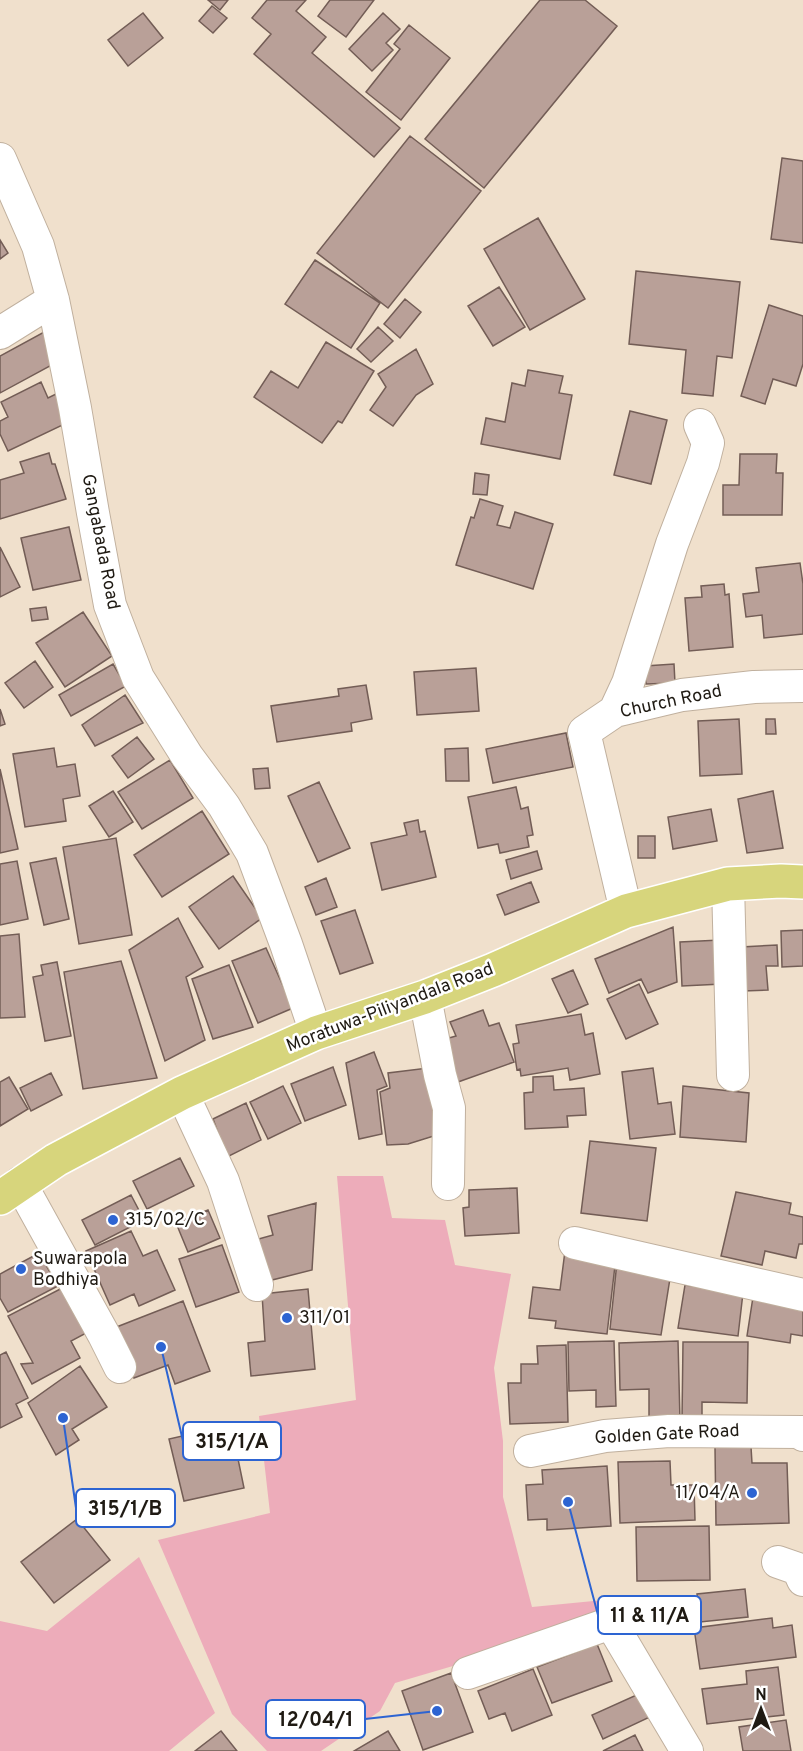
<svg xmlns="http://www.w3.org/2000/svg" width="803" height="1751" font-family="Overpass,sans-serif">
<rect width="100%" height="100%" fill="#f0e0cc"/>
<path fill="#edacba" d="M337 1176H383L392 1218 445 1220 455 1265 511 1274 494 1368 503 1441V1497L532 1607 614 1599 617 1611 470 1661 395 1683 380 1711 321 1751H267L232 1714 158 1540 270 1513 259 1416 356 1400Z
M139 1557 215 1713 169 1751H0V1621L47 1631Z"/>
<path fill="#b9a098" stroke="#735d56" stroke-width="1.5" d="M208 0H228L220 10Z
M267 0H306L296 11 326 37 312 53 400 128 374 157 254 54 271 34 252 18Z
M330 0H374L346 37 318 16Z
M540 0H585L617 26 484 188 425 139Z
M212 6 227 18 213 33 199 21Z
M143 13 163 38 128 66 108 40Z
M383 13 400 29 386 43 393 50 372 71 349 49Z
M409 25 450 58 401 120 366 92 400 49 394 44Z
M410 136 481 191 388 308 317 253Z
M782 158 803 161V243L771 239Z
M538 218 585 299 530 330 484 249Z
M0 240 8 253 0 259Z
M315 260 380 303 351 348 285 304Z
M636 271 740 282 732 358 717 356 713 396 682 393 686 350 629 344Z
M499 287 525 327 493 346 468 306Z
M405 299 421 312 400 338 384 324Z
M769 305 803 316V364L796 386 773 379 765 404 741 396Z
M378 327 393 341 371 362 357 349Z
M46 331 61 360 0 393V356Z
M326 342 374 371 342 423 338 421 322 443 254 397 271 371 298 388Z
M416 349 433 384 416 395 393 426 370 410 386 387 378 374Z
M528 370 563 376 559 393 572 395 560 459 481 444 486 418 505 422 512 383 525 386Z
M41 382 48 398 58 393 71 421 8 451 0 434V421L8 417 1 402Z
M630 411 667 420 651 484 614 475Z
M49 453 52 464H55L66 499 0 519V480L24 473 20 462Z
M740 454H777L776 473H783L782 515H723V485H739Z
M475 473 489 475 487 495 473 494Z
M480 499 503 506 497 525 510 528 515 512 553 524 533 589 456 565 471 517 474 518Z
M69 527 81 580 33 590 21 538Z
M0 547 20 587 0 597Z
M800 563 803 584V634L764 638 762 615 746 617 743 594 759 592 756 568Z
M724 584 725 595 729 594 733 647 689 651 685 598 702 597 701 586Z
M46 607 48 619 32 621 30 609Z
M83 612 112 656 65 687 36 643Z
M35 661 53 687 24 708 5 683Z
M113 664 126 686 71 716 59 695Z
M674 664 675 683 646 684 645 666Z
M476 668 479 711 417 715 414 672Z
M366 685 372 719 351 723 352 731 277 742 271 706 339 696 338 689Z
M125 695 143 723 95 746 82 725Z
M0 709 5 724 0 726Z
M739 719 742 774 700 776 698 721Z
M766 719H775L776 734H766Z
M566 733 573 767 493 783 486 749Z
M137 737 154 759 128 778 112 756Z
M54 748 57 767 75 764 80 796 63 799 66 821 25 827 13 754Z
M468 748 469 781H446L445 749Z
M170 760 193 798 142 829 118 792Z
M268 768 270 788 255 789 253 769Z
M0 769 18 849 0 853Z
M319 782 350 848 318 862 288 796Z
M516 787 521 809 528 807 533 835 527 836 529 847 500 853 498 844 478 848 468 797Z
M113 791 133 822 109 837 89 806Z
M773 791 783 848 747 853 738 799Z
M711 809 717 841 673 849 668 817Z
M202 811 229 854 162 897 134 855Z
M418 820 420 832 425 831 436 877 382 890 371 843 407 835 404 823Z
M638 836H655V858H638Z
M116 838 132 935 79 944 63 847Z
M537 851 542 869 511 879 506 860Z
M56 858 69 919 44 925 30 863Z
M17 861 28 919 0 925V864Z
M233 876 262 918 219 949 189 907Z
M326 878 337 907 316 915 305 887Z
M531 882 539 902 505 915 497 895Z
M355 910 373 963 340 974 321 921Z
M178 918 203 967 186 977 205 1040 165 1061 129 950Z
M673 927 677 982 648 993 641 979 609 993 595 959Z
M803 930V966L782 967 781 931Z
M19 934 25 1017 0 1018V936Z
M720 940 722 984 682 986 680 942Z
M777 945 778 966H766L768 990 743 991 741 947Z
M266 948 293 1008 258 1023 232 961Z
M121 961 157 1078 83 1089 64 972Z
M57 962 71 1036 45 1041 33 977 43 975 41 965Z
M229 965 253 1027 213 1039 192 979Z
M573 970 588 1004 568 1013 552 979Z
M639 984 658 1024 626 1039 607 999Z
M483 1010 489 1026 499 1023 514 1062 458 1082 442 1040 456 1036 450 1022Z
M581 1014 585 1035 593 1033 600 1074 570 1080 568 1068 521 1076 520 1069 517 1070 513 1044 519 1043 516 1025Z
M374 1052 387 1086 377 1090 382 1134 359 1139 346 1063Z
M333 1067 346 1105 305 1121 291 1084Z
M428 1068 437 1135 408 1144 387 1145 380 1092 390 1088 388 1073Z
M653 1068 658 1104 671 1102 675 1134 630 1139 622 1072Z
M51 1073 62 1095 31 1111 20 1088Z
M553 1076 554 1090 584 1088 586 1115 567 1116 568 1127 525 1129 524 1093 533 1092V1077Z
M9 1077 28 1109 0 1126V1082Z
M283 1086 301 1123 268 1139 250 1102Z
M683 1086 749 1093 746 1142 680 1137Z
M246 1103 261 1140 227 1157 213 1119Z
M590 1141 656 1148 647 1221 581 1213Z
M180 1158 194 1186 147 1209 133 1181Z
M517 1188 519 1233 465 1236 463 1208 469 1207V1190Z
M736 1192 791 1203 789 1214 803 1217V1244H799L796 1258 765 1251 762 1265 721 1256Z
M131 1195 144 1220 95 1245 82 1220Z
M316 1203 312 1270 268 1281 255 1240 273 1235 268 1216Z
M208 1210 220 1238 188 1252 176 1223Z
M131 1231 143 1256 157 1250 175 1290 139 1306 134 1294 110 1305 86 1251Z
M222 1245 239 1292 196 1307 179 1259Z
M565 1251 616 1257 607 1334 555 1328 556 1321 529 1318 533 1287 560 1290Z
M39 1253 58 1286 8 1312 0 1298V1274Z
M617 1262 671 1272 661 1335 610 1329Z
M685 1285 743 1293 738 1336 678 1328Z
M66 1286 90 1331 71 1341 80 1358 32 1384 21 1364 33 1363 8 1316Z
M308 1289 315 1369 251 1376 248 1343 265 1341 262 1294Z
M753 1297 803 1304V1336L791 1334 790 1343 747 1336Z
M183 1301 210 1371 175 1384 168 1365 134 1378 114 1328Z
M614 1341 616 1406 596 1407V1390L569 1391 568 1342Z
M678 1341 680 1421 649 1422V1389L620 1390 619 1343Z
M683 1342H748L747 1403 702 1402V1420H682Z
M566 1345 568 1422 510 1424 508 1383H521V1364H538L537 1346Z
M6 1352 28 1398 16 1404 22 1417 0 1428V1355Z
M80 1366 107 1407 72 1429 79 1440 56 1455 28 1403Z
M231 1425 244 1488 184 1501 169 1439Z
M715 1447H751L752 1463H787L789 1523 716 1525Z
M670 1461 671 1485H694L695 1520 620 1523 618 1462Z
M607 1466 611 1526 547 1530V1519L528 1520 526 1485 543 1484 542 1470Z
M77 1519 110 1560 54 1603 21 1562Z
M709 1526 710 1580 637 1581 636 1527Z
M745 1589 748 1617 700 1622 697 1594Z
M772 1618 773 1628 792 1625 796 1657 700 1669 694 1628Z
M597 1644 612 1681 552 1703 537 1667Z
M778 1667 784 1715 707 1724 702 1689 747 1684 746 1671Z
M533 1669 552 1715 512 1731 505 1713 489 1719 478 1691Z
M451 1673 473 1732 423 1750 402 1691Z
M641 1693 652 1716 603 1739 592 1715Z
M786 1720 791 1751H743L739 1727Z
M221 1731 237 1751H195Z
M388 1731 400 1751H354Z
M635 1735 643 1751H603Z"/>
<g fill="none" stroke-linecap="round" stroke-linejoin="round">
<g stroke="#c0b09e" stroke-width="34">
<path id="minor" d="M0 159 38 246 53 300 75 408 93 513 110 605 138 678 187 756 224 806 252 853 286 944 316 1033
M0 333 53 300
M615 711 628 683 672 544 703 463 708 443 700 425
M728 884 733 1075
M626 911 584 732 615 711 682 695 754 687 803 686
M425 997 440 1075 449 1108 448 1184
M182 1093 223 1181 257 1285
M20 1183 104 1335 120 1367
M575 1243 803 1295
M530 1451 605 1436 669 1431 803 1432V1435
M778 1562 798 1569 803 1580
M468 1673 611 1623 687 1751"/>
</g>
<g stroke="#fff" stroke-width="36">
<path id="primary" d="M0 1198 56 1160 182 1093 316 1033 425 997 493 970 626 911 728 884 781 881 803 882"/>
</g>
<use href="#minor" stroke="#fff" stroke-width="32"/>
<use href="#primary" stroke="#d7d57c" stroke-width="33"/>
</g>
<g fill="#2d64d2" stroke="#fff" stroke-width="2">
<circle cx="113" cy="1220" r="6"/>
<circle cx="21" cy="1269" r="6"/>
<circle cx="287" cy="1318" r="6"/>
<circle cx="752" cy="1493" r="6"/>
</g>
<g text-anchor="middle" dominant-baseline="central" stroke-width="5" stroke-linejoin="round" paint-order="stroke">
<g font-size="18" fill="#1f1a13" stroke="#fff">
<text transform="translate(100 542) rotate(79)">Gangabada Road</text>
<text transform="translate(671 702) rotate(-12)">Church Road</text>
<text transform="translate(390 1008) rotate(-21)">Moratuwa-Piliyandala Road</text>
<text transform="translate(667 1435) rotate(-3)">Golden Gate Road</text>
</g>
<g font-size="18" fill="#1f1a13" stroke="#fff" text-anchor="start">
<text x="125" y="1220">315/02/C</text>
<text x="33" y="1259">Suwarapola<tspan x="33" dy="21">Bodhiya</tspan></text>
<text x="299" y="1318">311/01</text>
<text x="740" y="1493" text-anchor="end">11/04/A</text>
</g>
</g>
<path fill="none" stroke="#2d64d2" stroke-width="2" d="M161 1347L183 1441M63 1418L76 1508M568 1502L598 1615M437 1711L365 1719"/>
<g fill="#2d64d2" stroke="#fff" stroke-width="2">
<circle cx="161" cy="1347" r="6"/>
<circle cx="63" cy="1418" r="6"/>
<circle cx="568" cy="1502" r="6"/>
<circle cx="437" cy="1711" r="6"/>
</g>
<g fill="#fff" stroke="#2d64d2" stroke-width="2">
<rect x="183" y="1422" width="98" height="38" rx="6"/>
<rect x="76" y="1489" width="99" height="38" rx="6"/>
<rect x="598" y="1596" width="103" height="38" rx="6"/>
<rect x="266" y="1700" width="99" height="38" rx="6"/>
</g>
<g font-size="20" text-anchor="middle" font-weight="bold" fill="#1f1a13">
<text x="232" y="1448">315/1/A</text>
<text x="125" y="1515">315/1/B</text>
<text x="650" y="1622">11 &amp; 11/A</text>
<text x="316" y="1726">12/04/1</text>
</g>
<g transform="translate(761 1709)" stroke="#ffffff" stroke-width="4.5" paint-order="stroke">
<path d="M0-4.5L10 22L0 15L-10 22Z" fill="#1f1a13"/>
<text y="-9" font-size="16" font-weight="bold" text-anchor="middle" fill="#1f1a13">N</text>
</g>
</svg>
